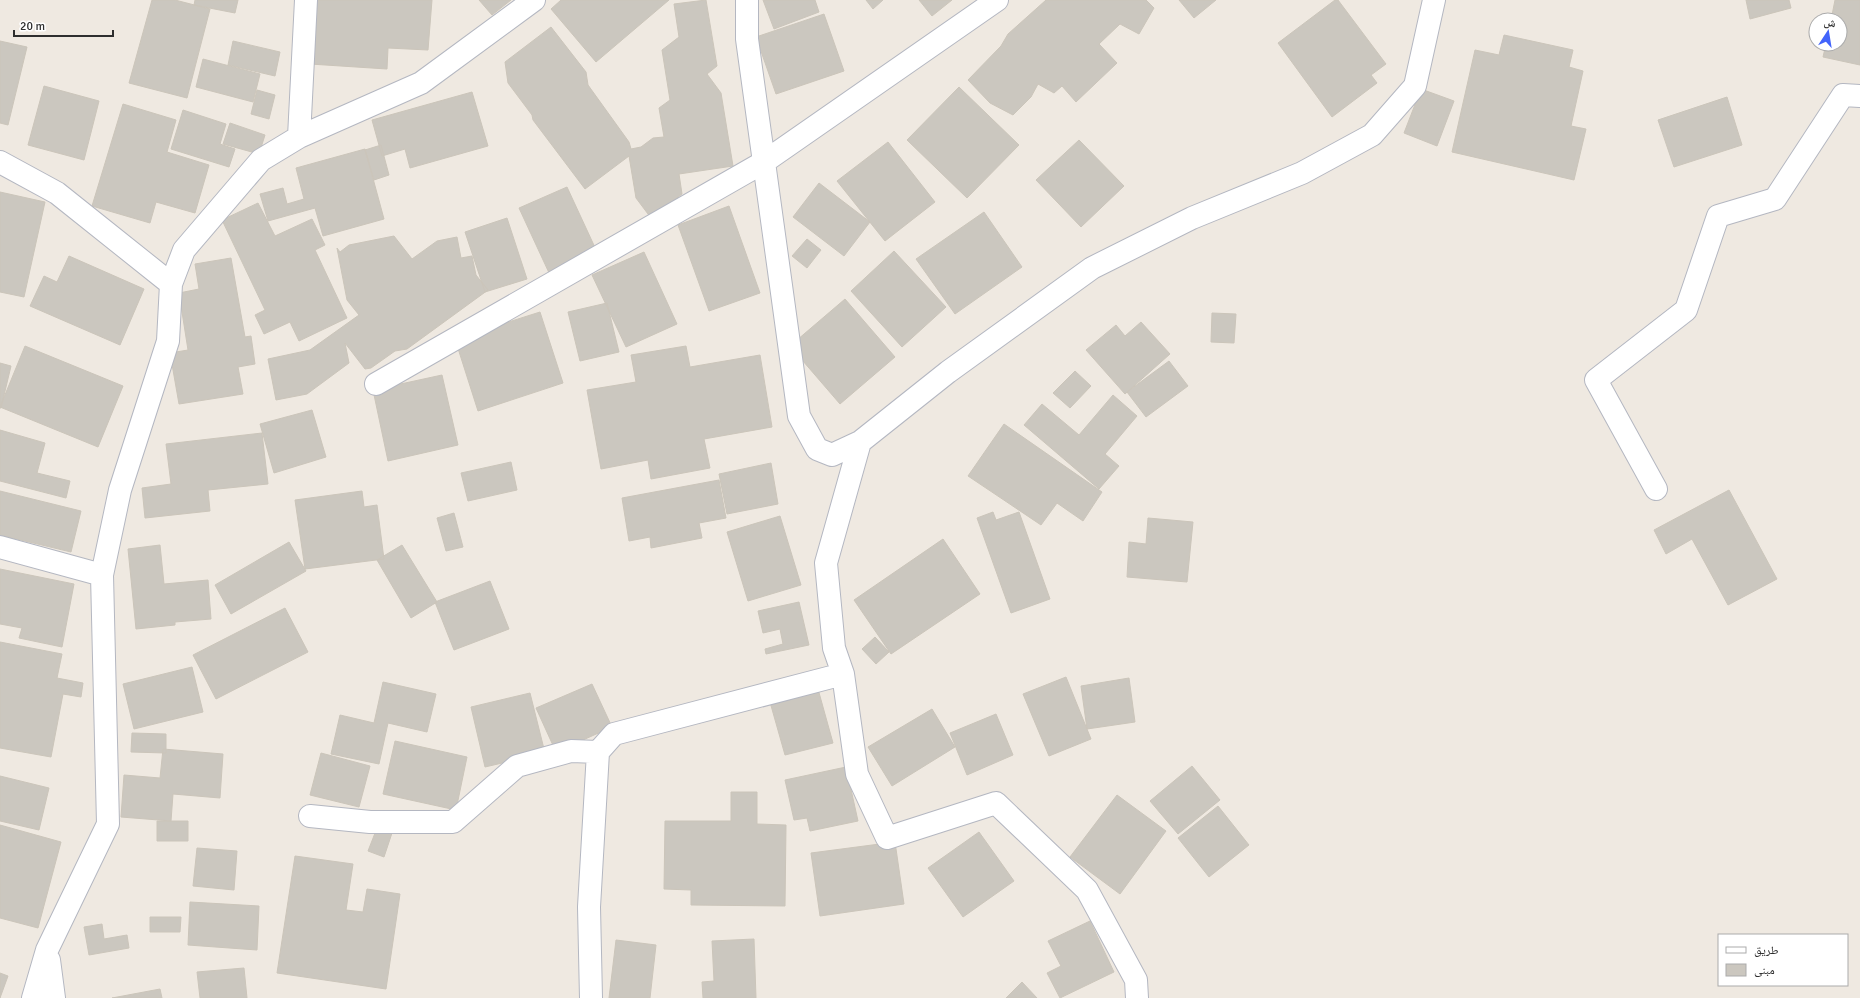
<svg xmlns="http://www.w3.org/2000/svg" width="1860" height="998" font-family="Signika,'Noto Naskh Arabic',sans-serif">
<rect width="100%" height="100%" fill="#efe9e1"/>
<path fill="#cbc7bf" stroke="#cbc5ba" d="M152 0H175L210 9 187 98 129 83Z
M195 0H238L235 13 194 5Z
M314 0H432L428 50 388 48 387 69 310 64Z
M479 0H511L492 15Z
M561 0H669L596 62 551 9Z
M706 0 717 66 707 74 721 93 733 166 679 174 682 194 651 218 636 198 629 156 585 189 533 120 532 115 508 83 505 62 551 27 586 72 588 85 629 142 631 149 641 147 653 138 664 137 659 108 670 100 662 50 679 37 674 4Z
M763 0H815L819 12 774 29Z
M866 0H883L873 9Z
M919 0H952L932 16Z
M1046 0H1146L1154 8 1139 34 1120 24 1099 44 1117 63 1076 102 1062 86 1054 93 1038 84 1031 97 1013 115 990 103 968 80 1001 46 1008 34Z
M1179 0H1216L1194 18Z
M1335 0H1338L1386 64 1371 75 1377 83 1332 117 1278 43Z
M1746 0H1789L1791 8 1750 19Z
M1835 0H1860V65L1823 57 1826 44H1840V20H1831Z
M824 14 844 71 776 94 756 37Z
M1504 35 1573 50 1569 67 1583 71 1571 126 1586 129 1574 180 1452 152 1475 50 1499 55Z
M0 41 27 47 8 125 0 123Z
M233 41 280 52 275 76 228 65Z
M203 59 260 74 253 102 196 87Z
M44 86 99 101 84 160 28 145Z
M959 87 1019 145 967 198 907 140Z
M1421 89 1454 101 1437 146 1404 133Z
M257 90 275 95 269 119 251 114Z
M472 92 488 146 410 168 405 149 382 156 372 120Z
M1727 97 1742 145 1674 167 1658 120Z
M123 104 176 120 167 152 209 165 195 213 156 202 150 223 92 206Z
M183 110 226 124 220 144 235 149 229 167 171 149Z
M230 123 265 135 259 154 223 144Z
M1079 140 1124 186 1081 227 1036 180Z
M888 142 935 202 885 241 837 181Z
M381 145 389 175 374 180 365 150Z
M365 149 384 219 323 236 315 208 268 221 260 194 283 188 287 204 304 199 296 168Z
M819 183 870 222 844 256 793 217Z
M567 187 598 254 550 275 519 208Z
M0 192 45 202 24 297 0 292Z
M258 203 275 236 312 219 325 245 315 250 347 318 299 341 290 322 264 334 255 315 265 310 222 220Z
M729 206 760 293 709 311 678 225Z
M984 212 1022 267 955 314 916 259Z
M507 218 527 279 485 292 465 232Z
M394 236 412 259 437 241 457 237 461 258 472 256 476 275 488 290 407 349 395 351 371 368 365 369 345 343 349 363 307 394 276 400 268 359 310 350 359 315 347 300 337 248 340 252 349 245Z
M807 239 821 250 807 268 792 256Z
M894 251 946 307 902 347 851 291Z
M644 252 677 324 626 347 592 275Z
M69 256 144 289 120 345 30 306 44 276 57 282Z
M231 258 245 337 251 336 255 364 238 367 243 394 179 404 170 353 188 350 179 293 199 289 195 264Z
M845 299 895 357 840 404 790 346Z
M607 303 619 352 580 361 568 312Z
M540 312 563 383 478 411 455 339Z
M1212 313 1236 314 1234 343 1211 342Z
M1141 322 1170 354 1125 394 1086 350 1116 325 1125 336Z
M25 346 123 386 98 447 0 407Z
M686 346 690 367 760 355 772 427 704 439 710 468 651 479 648 460 601 469 587 390 636 382 631 355Z
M1169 361 1188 386 1146 417 1127 392Z
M0 363 11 366 1 408H0Z
M1075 371 1091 386 1070 408 1053 393Z
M442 375 458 445 388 461 373 390Z
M1113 395 1137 416 1105 454 1119 466 1099 489 1024 425 1042 404 1079 435Z
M312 410 326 457 274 473 260 424Z
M1004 424 1102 492 1083 521 1057 503 1041 525 968 476Z
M0 430 45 443 37 473 70 481 66 498 0 481Z
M262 433 268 484 208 490 210 511 145 518 142 488 171 484 166 444Z
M511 462 517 490 468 501 461 473Z
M771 463 778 504 727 514 719 474Z
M719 480 726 518 699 523 702 538 651 548 650 537 629 541 622 498Z
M1729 490 1777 579 1728 605 1692 539 1666 554 1654 530Z
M0 491 81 511 71 552 0 535Z
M362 491 364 507 377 505 384 559 305 569 295 500Z
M993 512 996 520 1019 512 1050 599 1011 613 977 518Z
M454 513 463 547 446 551 437 518Z
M780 516 801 585 748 601 727 532Z
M1148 518 1193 522 1187 582 1127 577 1129 542 1146 544Z
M943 539 980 594 891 654 854 600Z
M289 542 306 571 231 614 215 585Z
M160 545 164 584 208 580 211 619 175 622V625L136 629 128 549Z
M402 545 437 602 411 618 377 560Z
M0 569 74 584 62 647 19 638 22 628 0 624Z
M490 581 509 629 454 650 435 602Z
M799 602 809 645 766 654 765 649 783 644 780 629 763 633 758 611Z
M285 608 308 652 216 699 193 655Z
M875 637 889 652 876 664 862 649Z
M0 642 62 654 57 678 83 683 81 697 63 694 51 757 0 748Z
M192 667 203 712 134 729 123 684Z
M1066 677 1091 739 1049 756 1023 694Z
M1129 678 1135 722 1087 729 1081 686Z
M383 682 436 694 427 732 388 723 379 764 331 754 340 715 374 723Z
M592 684 612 727 556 752 536 708Z
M818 689 833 743 785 755 770 702Z
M530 693 545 753 485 767 471 707Z
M932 709 955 747 892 786 868 747Z
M996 714 1013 755 967 775 950 733Z
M132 733 166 734V753L131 752Z
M395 741 467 757 456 810 383 794Z
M163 749 223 754 220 798 173 794 171 821 121 817 124 775 160 778Z
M321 753 370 766 359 807 310 795Z
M1192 766 1220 800 1178 834 1150 801Z
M846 767 858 821 810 831 807 818 794 820 785 780Z
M0 776 49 788 39 830 0 821Z
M731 792H757V824L786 825 785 906 691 905V890L664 889 665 821H731Z
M1117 795 1166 831 1120 894 1070 857Z
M1218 806 1249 845 1209 877 1178 838Z
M157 821H188V841H157Z
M0 825 61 842 38 928 0 918Z
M377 828 392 833 384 857 368 851Z
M979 832 1014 881 963 917 928 868Z
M895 842 904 904 820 916 811 853Z
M197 848 237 851 234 890 193 886Z
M295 856 353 864 346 910 363 912 367 889 400 894 386 989 277 973Z
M190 902 259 906 257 950 188 945Z
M150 917H181L180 932H150Z
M1090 921 1114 972 1060 998 1047 973 1061 966 1048 941Z
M102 924 104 939 127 935 129 948 89 955 84 927Z
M754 939 756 998H703L702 982 714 981 712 941Z
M616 940 656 945 650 998H609Z
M244 968 247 998H200L197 972Z
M0 973 8 976 0 998Z
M1022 982 1037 998H1006Z
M160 989 162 998H112Z"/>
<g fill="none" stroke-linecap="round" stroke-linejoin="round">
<g stroke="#b4b7c1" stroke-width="24">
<path id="minor" d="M747 0V39L799 416 817 449 832 455 860 442 948 372 1092 268 1192 218 1302 173 1372 135 1415 86 1434 0
M299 137 306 0
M0 162 57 193 171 284
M376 384 764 162 997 0
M860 442 826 563 834 648 843 674 857 774 887 838 996 803 1087 890 1136 980 1137 998
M1656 489 1596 380 1686 310 1718 216 1775 199 1843 95 1860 96
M0 547 102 575
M310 816 370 822H453L517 766 571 751 598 752
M49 960 54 998
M33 998 47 950 108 824 102 575 120 490 168 341 171 284 184 250 261 160 299 137 421 83 534 0
M591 998 589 907 598 752 614 734 843 674"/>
</g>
<use href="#minor" stroke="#fff" stroke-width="22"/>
</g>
<rect x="1718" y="934" width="130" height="52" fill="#ffffff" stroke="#ababab"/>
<rect x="1726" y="947" width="20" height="6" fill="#ffffff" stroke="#ababab"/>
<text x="1754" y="954" font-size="12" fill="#2e2e2e">طريق</text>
<rect x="1726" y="964" width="20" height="12" fill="#cbc7bf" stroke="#ababab"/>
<text x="1754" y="974" font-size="12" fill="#2e2e2e">مبنى</text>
<g transform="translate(1828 32) rotate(12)"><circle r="19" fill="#ffffff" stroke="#ababab"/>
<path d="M0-3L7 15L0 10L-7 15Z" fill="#4264fb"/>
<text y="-6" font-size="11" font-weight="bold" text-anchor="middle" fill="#2e2e2e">ش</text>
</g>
<path d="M14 30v6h99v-6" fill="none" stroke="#2e2e2e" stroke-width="2"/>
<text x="20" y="30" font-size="12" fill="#2e2e2e" stroke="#ffffff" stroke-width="3" paint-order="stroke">20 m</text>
</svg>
